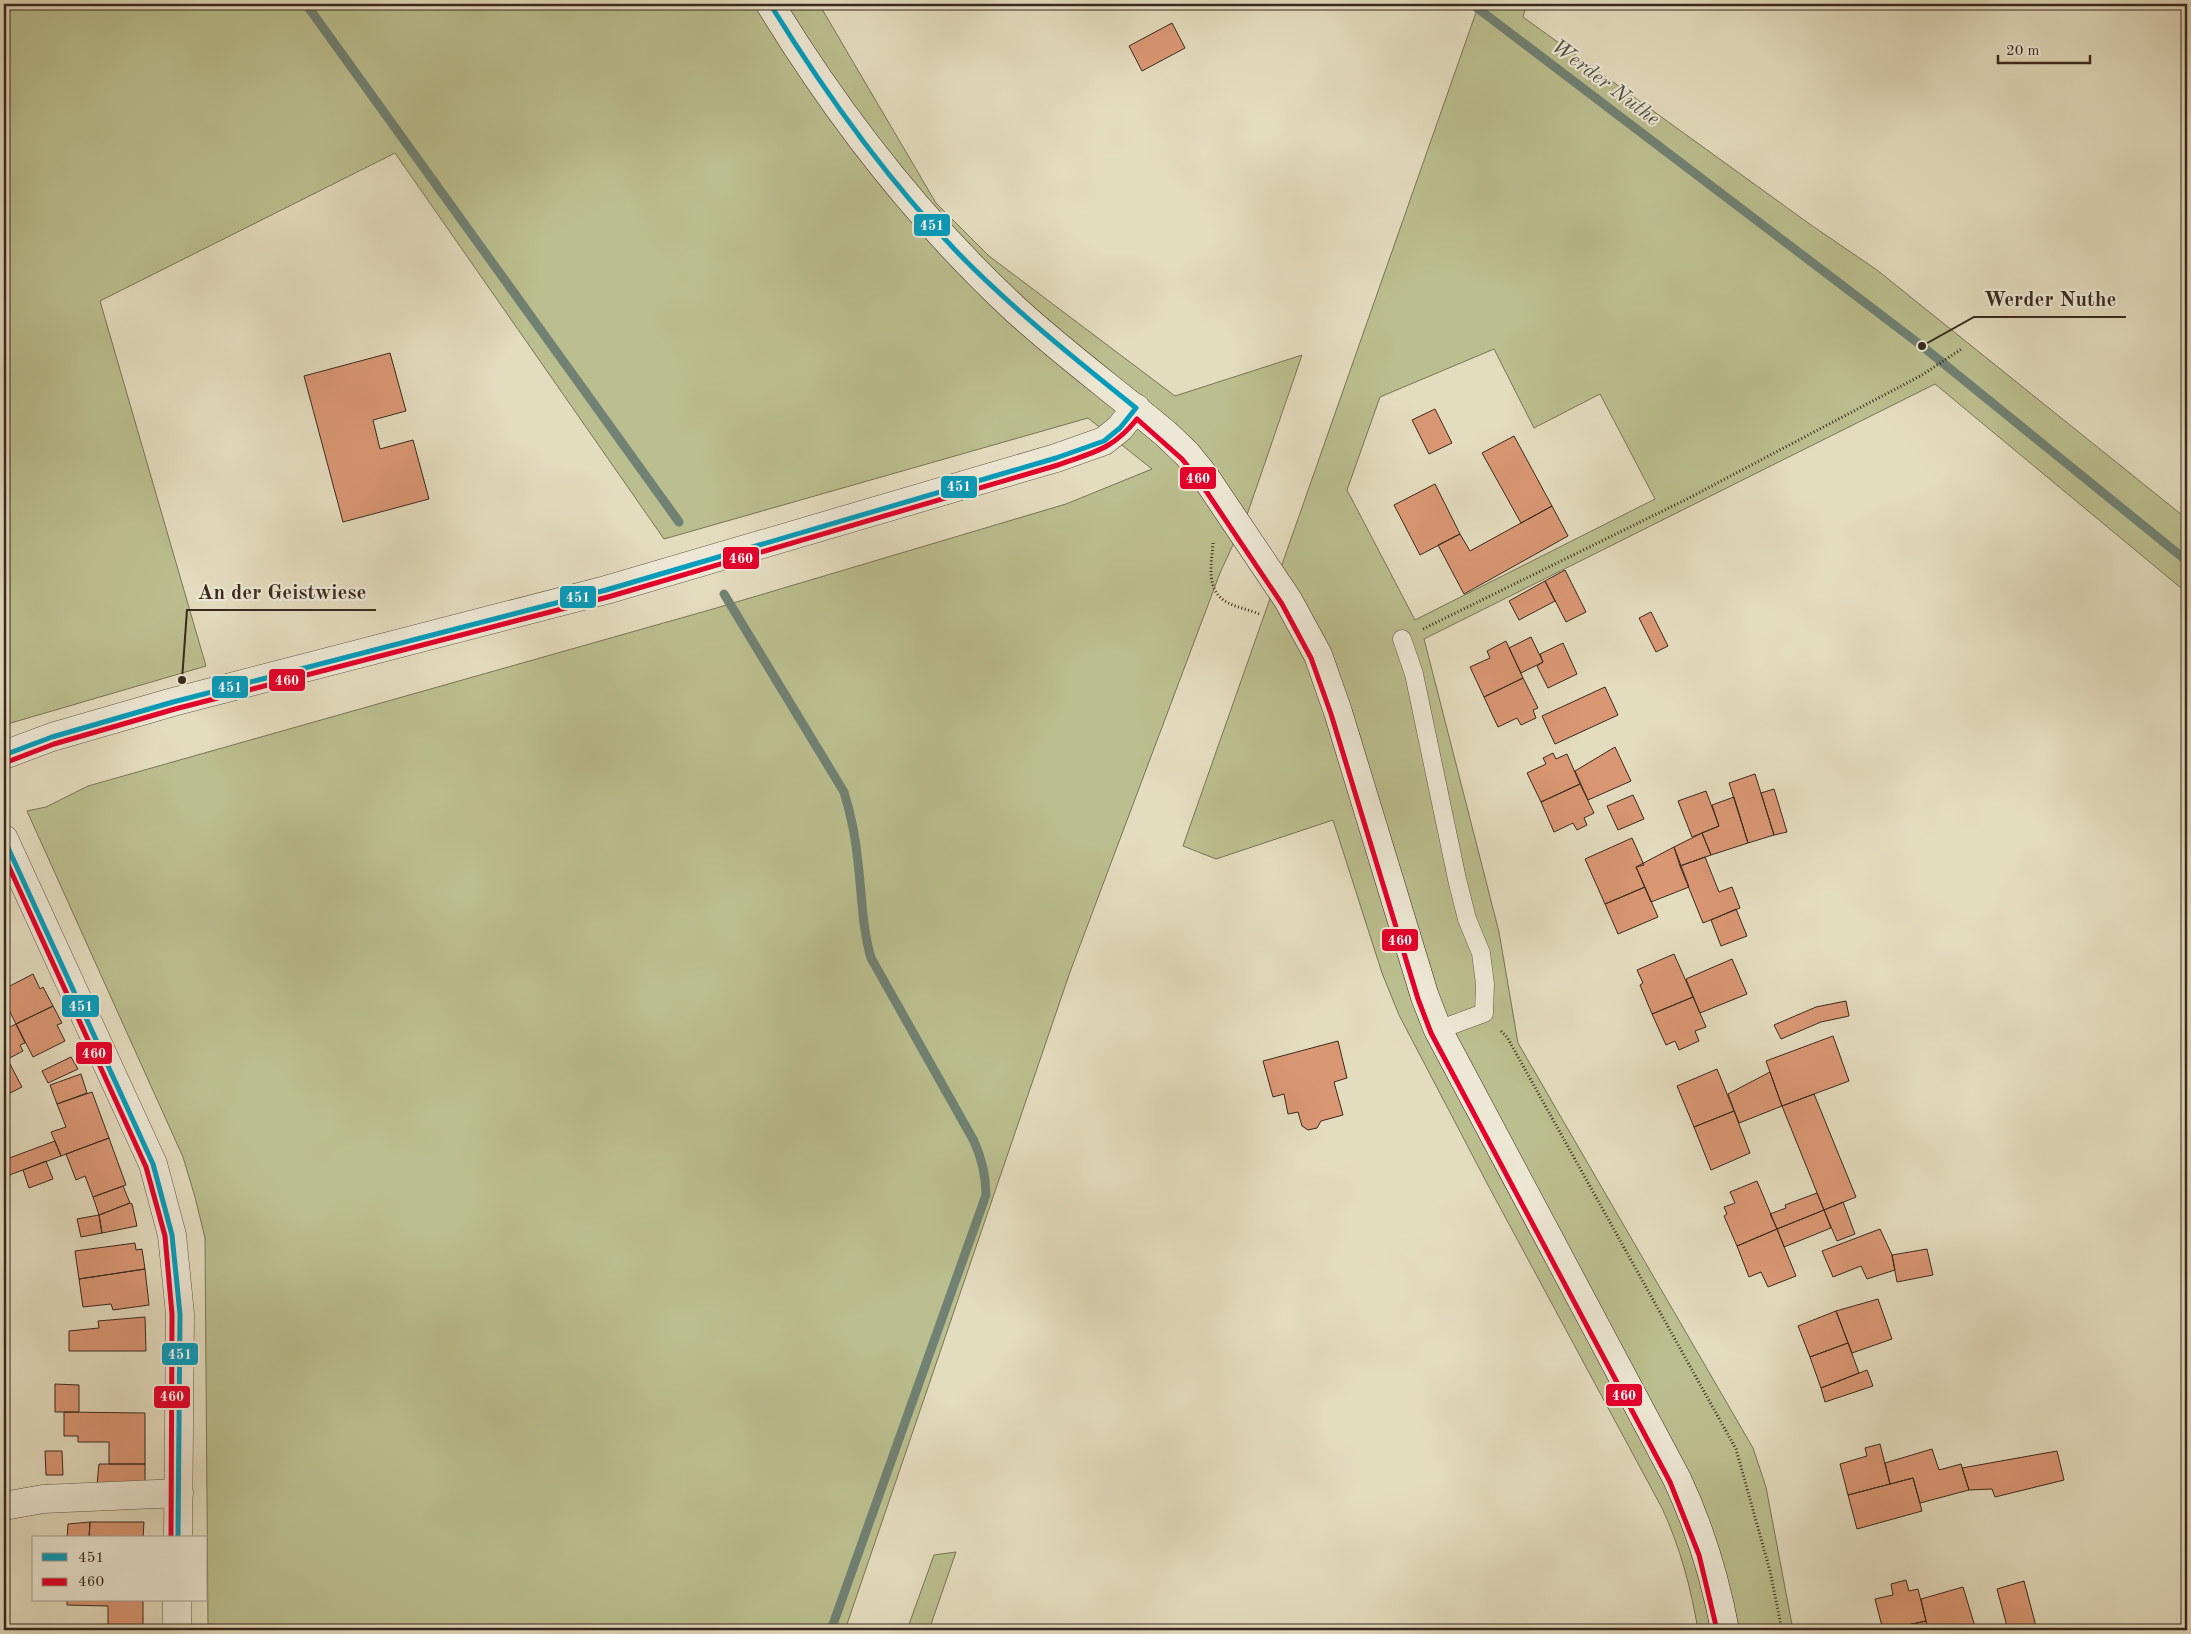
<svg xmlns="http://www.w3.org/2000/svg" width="2191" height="1634" font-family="'Old Standard TT',serif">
<rect width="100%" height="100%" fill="#e4dcbf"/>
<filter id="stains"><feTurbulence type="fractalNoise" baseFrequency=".004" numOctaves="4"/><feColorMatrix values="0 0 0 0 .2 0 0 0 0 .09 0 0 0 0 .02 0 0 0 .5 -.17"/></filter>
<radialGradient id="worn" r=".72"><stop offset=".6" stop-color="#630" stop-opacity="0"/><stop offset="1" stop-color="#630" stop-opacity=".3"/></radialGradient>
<path fill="#bbbe8e" stroke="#7a7456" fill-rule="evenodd" d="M4 4H819L936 203 989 256 1175 396 1302 355 1248 512 1220 573 1070 972 845 1630H208L205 1238 195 1197 183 1157 27 811 46 807 88 786 713 609 1066 504 1152 469 1088 418 664 539 395 153 100 301 206 666 4 725Z
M1479 4H1527L1523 17 1811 225 1877 270 2187 519V593L1935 384 1424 639 1499 932 1518 1043 1753 1448 1766 1487 1793 1630H1698C1691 1588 1680 1547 1662 1508L1489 1187 1399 1015 1382 973 1333 820 1216 859 1183 846ZM1494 349 1534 428 1600 394 1655 499 1415 620 1347 490 1380 397Z
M956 1552 929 1630H907L934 1555Z"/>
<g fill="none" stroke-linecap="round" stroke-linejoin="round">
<path stroke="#718173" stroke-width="9" d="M306 4 679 522
M1472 4 1922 346 2187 561
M724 594 844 792C851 815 856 839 858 863 862 895 862 927 871 958L974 1141C982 1159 986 1175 986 1195L831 1630"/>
</g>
<path fill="#da9774" stroke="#39291e" d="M1172 23 1185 48 1142 71 1129 46Z
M390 353 406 411 373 420 380 449 413 440 429 499 343 522 304 376Z
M1435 409 1452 443 1429 454 1412 420Z
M1514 436 1552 506 1521 523 1482 453Z
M1435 484 1460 534 1420 555 1394 505Z
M1552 506 1568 536 1464 594 1438 545 1460 534 1470 551Z
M1565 570 1586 612 1566 622 1545 581Z
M1545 581 1555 601 1519 620 1509 601Z
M1651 612 1668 646 1656 652 1639 618Z
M1531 637 1543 662 1521 673 1509 648Z
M1506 641 1523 678 1484 697 1470 667 1490 658 1487 651Z
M1563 643 1577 674 1548 688 1537 666 1543 662 1540 654Z
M1523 678 1538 708 1533 710 1536 718 1521 725 1517 718 1498 727 1484 697Z
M1605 687 1618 715 1555 744 1542 716Z
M1615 747 1631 781 1588 800 1575 771Z
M1553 753 1556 759 1567 754 1580 784 1541 802 1527 773 1546 764 1543 758Z
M1755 774 1774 835 1748 843 1729 783Z
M1580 784 1594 813 1584 818 1587 825 1577 830 1573 823 1554 832 1541 802Z
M1774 789 1787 832 1774 835 1761 793Z
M1706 791 1719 826 1692 837 1678 801Z
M1633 795 1644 819 1618 830 1607 806Z
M1734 797 1748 843 1711 855 1702 833 1719 826 1712 805Z
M1702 833 1711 855 1680 866 1674 847Z
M1632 838 1644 865 1636 867 1645 887 1605 904 1585 859Z
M1674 847 1689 887 1651 902 1636 867Z
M1705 857 1719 892 1732 887 1740 908 1703 923 1680 866Z
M1645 887 1658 917 1618 934 1605 904Z
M1736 909 1747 936 1721 946 1711 920Z
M1674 954 1693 997 1652 1014 1640 985 1643 983 1637 970Z
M1732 959 1747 994 1700 1013 1686 979Z
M33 974 40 989 43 987 53 1006 16 1024 4 1000V989Z
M1693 997 1706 1027 1695 1031 1699 1041 1679 1050 1675 1041 1666 1045 1652 1014Z
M1846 1001 1849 1016 1821 1022 1781 1039 1774 1025 1816 1007Z
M53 1006 62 1023 57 1025 65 1041 33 1057 16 1024Z
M16 1024 25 1043 20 1045 23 1051 4 1061V1030Z
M1833 1036 1849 1081 1782 1106 1766 1061Z
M1338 1041 1347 1078 1334 1082 1343 1115 1321 1121 1317 1128 1308 1130 1302 1126 1298 1112 1288 1114 1284 1094 1273 1097 1263 1061Z
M71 1057 78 1069 48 1083 42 1071Z
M10 1064 22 1087 6 1095 4 1091V1068Z
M1717 1069 1734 1111 1694 1127 1677 1086Z
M1770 1072 1782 1106 1739 1123 1728 1094Z
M81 1074 87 1093 57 1104 50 1085Z
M92 1092 109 1138 61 1156 51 1132 66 1127 57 1104Z
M1814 1094 1856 1197 1824 1210 1782 1106Z
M1734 1111 1750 1153 1711 1170 1694 1127Z
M109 1138 126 1185 93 1197 85 1176 76 1180 66 1154Z
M55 1141 61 1156 4 1177V1160Z
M46 1161 53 1179 29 1188 23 1170Z
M1757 1181 1777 1229 1737 1246 1724 1216 1727 1214 1724 1207 1735 1203 1730 1192Z
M123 1186 130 1203 99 1215 93 1197Z
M1817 1193 1824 1210 1777 1229 1770 1214 1786 1208 1785 1205Z
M1843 1202 1855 1234 1837 1241 1824 1210Z
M130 1203 132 1204 137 1226 102 1233 99 1215Z
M1824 1210 1831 1228 1784 1247 1777 1229Z
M99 1215 102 1233 81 1237 77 1219Z
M1777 1229 1796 1276 1768 1287 1761 1272 1749 1277 1737 1246Z
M1880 1229 1892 1255 1895 1270 1867 1279 1861 1266 1833 1277 1822 1251Z
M135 1243 136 1250 142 1249 145 1269 79 1279 75 1251Z
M1927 1249 1933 1275 1897 1282 1892 1255Z
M145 1269 149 1305 113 1310 111 1304 83 1307 79 1279Z
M1878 1299 1892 1339 1852 1353 1836 1311Z
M1836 1311 1848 1343 1810 1357 1798 1326Z
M145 1317 146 1351H69V1331L99 1328 98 1321Z
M1848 1343 1859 1373 1821 1388 1810 1357Z
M1867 1370 1873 1386 1825 1402 1821 1388Z
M55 1384 79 1385V1412H55Z
M64 1412 145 1413V1464H109V1442H78V1436H64Z
M1880 1444 1890 1484 1848 1495 1840 1464 1867 1456 1865 1448Z
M1932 1449 1939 1470 1961 1464 1969 1490 1920 1503 1913 1478 1890 1484 1885 1463Z
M45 1451H62L63 1475H46Z
M2057 1451 2064 1480 1995 1497 1992 1489 1969 1490 1962 1468Z
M99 1464H145V1482L97 1485Z
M1913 1478 1922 1511 1857 1529 1848 1495Z
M90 1522H144L143 1538H89Z
M90 1522 89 1538H67L68 1524Z
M1906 1580 1909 1591 1918 1589 1926 1621 1883 1630 1875 1599 1893 1595 1891 1584Z
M2024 1581 2037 1630H2008L1997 1589Z
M1963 1587 1976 1630H1928L1921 1599Z
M67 1600H143V1626L108 1625V1606L67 1605Z
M1926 1621 1928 1630H1887Z"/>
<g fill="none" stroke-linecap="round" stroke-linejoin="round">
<g stroke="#645646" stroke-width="19">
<path id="service" d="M1402 639 1414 674 1457 879 1467 919 1481 953 1485 984 1484 1013 1438 1030"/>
</g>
<g stroke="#645646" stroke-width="29">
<path id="minor" d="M4 755 52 737 173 702 606 590 1056 458 1104 441 1120 428 1136 408
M4 839 153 1164 172 1235 180 1314 178 1538
M4 1506 43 1499 179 1493
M177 1630V1600"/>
</g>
<g stroke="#39291e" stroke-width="29">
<path id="secondary" d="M770 4C839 117 919 220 1016 310 1064 354 1116 392 1166 434L1187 454 1204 475 1288 600 1318 655 1338 712 1425 997 1438 1030 1677 1479C1700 1528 1715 1577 1725 1630"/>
</g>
<path stroke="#39291e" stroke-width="3" stroke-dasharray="1 2.5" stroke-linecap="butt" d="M1213 543C1212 561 1206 584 1221 598 1230 607 1250 609 1261 615
M1423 629 1687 499 1922 375 1963 348
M1501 1031 1507 1037 1736 1449 1770 1571 1782 1630"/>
<use href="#service" stroke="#ede8d5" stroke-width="18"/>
<use href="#minor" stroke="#ede8d5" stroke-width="28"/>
<use href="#secondary" stroke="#ede8d5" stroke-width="28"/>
<g stroke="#ede8d5" stroke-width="9">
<path id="bus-1" d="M770 4C825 93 886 179 959 254 1014 310 1075 359 1136 408
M4 755 52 737 173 702 606 590 1056 458 1104 441 1120 428 1136 408
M4 839 153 1164 172 1235 180 1314 178 1538"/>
</g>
<g stroke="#ede8d5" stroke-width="9">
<path id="bus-2" d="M7 762 54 744 175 709 608 597 1058 465C1094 452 1112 450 1137 419L1182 459 1198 479 1282 604 1311 658 1331 714 1418 999 1431 1033 1670 1482 1699 1555 1717 1630
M4 856 146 1167 165 1236 172 1314 171 1538"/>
</g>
<use href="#bus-1" stroke="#069cbc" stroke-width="5"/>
<use href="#bus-2" stroke="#e4002b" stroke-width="5"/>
</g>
<g text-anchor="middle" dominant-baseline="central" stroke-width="4.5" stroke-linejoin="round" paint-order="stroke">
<g font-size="21" font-style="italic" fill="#504e42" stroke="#ede8d5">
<text transform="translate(1605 83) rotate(37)">Werder Nuthe</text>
</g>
</g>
<path fill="none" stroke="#39291e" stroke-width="2" d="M1922 346L1974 317H2126M182 680L187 610H376"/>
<g fill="#39291e" stroke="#ede8d5" stroke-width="2">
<circle cx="1922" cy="346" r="5"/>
<circle cx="182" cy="680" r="5"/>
</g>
<g font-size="21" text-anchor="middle" font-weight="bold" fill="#39291e" stroke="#ede8d5" stroke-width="4.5" stroke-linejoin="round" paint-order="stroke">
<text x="2050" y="306">Werder Nuthe</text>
<text x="282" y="599">An der Geistwiese</text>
</g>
<g stroke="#ede8d5" stroke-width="2">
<rect x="913" y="213" width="38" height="24" rx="5" fill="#069cbc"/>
<rect x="1179" y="466" width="38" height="24" rx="5" fill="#e4002b"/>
<rect x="940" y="475" width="38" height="24" rx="5" fill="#069cbc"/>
<rect x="722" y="546" width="38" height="24" rx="5" fill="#e4002b"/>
<rect x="559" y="585" width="38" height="24" rx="5" fill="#069cbc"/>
<rect x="268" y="668" width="38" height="24" rx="5" fill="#e4002b"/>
<rect x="211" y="675" width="38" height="24" rx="5" fill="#069cbc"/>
<rect x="1381" y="928" width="38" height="24" rx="5" fill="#e4002b"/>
<rect x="61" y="994" width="39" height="24" rx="5" fill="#069cbc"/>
<rect x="75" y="1041" width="38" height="24" rx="5" fill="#e4002b"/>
<rect x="161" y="1342" width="38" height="24" rx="5" fill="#069cbc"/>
<rect x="1605" y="1383" width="38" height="24" rx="5" fill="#e4002b"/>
<rect x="153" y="1385" width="38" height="24" rx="5" fill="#e4002b"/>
</g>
<g font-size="14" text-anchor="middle" font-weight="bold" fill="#fff">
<text x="932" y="230">451</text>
<text x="1198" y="483">460</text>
<text x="959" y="491">451</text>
<text x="741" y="563">460</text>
<text x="578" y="602">451</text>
<text x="287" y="685">460</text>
<text x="230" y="692">451</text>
<text x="1400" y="945">460</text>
<text x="81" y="1011">451</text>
<text x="94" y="1058">460</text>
<text x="180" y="1359">451</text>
<text x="1624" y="1400">460</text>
<text x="172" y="1401">460</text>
</g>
<rect width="2191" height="1634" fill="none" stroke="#e4dcbf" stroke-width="20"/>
<rect x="5" y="5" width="2181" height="1624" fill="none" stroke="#39291e" stroke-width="2.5"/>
<rect x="10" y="10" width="2171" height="1614" fill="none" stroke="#39291e"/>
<rect x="32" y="1536" width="175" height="65" fill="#ede8d5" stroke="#a59c8c"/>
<rect x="42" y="1553" width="25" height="8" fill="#069cbc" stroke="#a59c8c"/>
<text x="78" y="1562" font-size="15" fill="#39291e">451</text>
<rect x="42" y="1578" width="25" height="8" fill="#e4002b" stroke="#a59c8c"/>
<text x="78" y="1586" font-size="15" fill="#39291e">460</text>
<path d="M1998 55v8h92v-8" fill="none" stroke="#39291e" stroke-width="2.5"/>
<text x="2006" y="55" font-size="15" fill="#39291e" stroke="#ede8d5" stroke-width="4" paint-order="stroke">20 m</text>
<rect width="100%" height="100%" filter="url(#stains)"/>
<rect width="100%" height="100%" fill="url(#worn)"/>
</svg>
